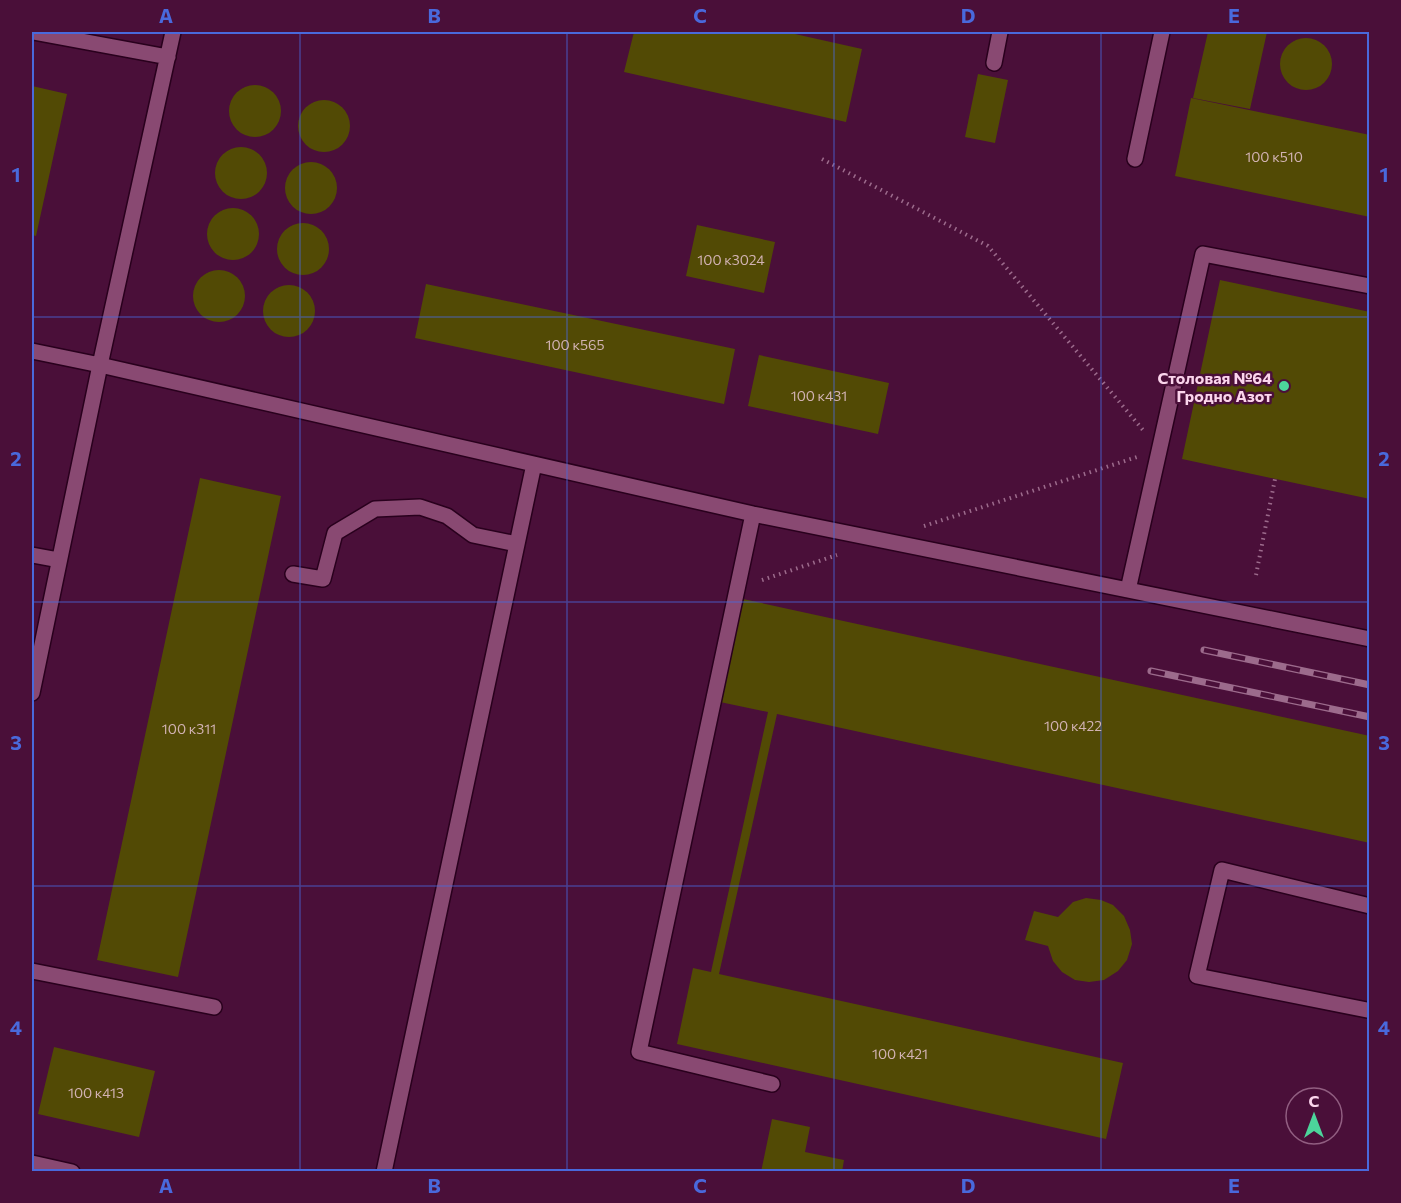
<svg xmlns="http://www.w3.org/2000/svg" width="1401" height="1203" font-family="Commissioner,sans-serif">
<rect width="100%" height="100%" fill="#4a0f39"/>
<path fill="#524a05" d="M634 32H786L862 49 846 122 624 72Z
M1208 32H1267L1250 109 1193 98Z
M1280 64a26 26 0 1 1 52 0a26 26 0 1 1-52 0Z
M978 74 1008 80 995 143 965 137Z
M229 111a26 26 0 1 1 52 0a26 26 0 1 1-52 0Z
M32 86 67 94 36 236 32 235Z
M1191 98 1370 135V217L1175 176Z
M298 126a26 26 0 1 1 52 0a26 26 0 1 1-52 0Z
M215 173a26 26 0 1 1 52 0a26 26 0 1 1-52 0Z
M285 188a26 26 0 1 1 52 0a26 26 0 1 1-52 0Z
M207 234a26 26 0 1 1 52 0a26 26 0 1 1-52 0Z
M277 249a26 26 0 1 1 52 0a26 26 0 1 1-52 0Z
M697 225 775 242 764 293 686 276Z
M193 296a26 26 0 1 1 52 0a26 26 0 1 1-52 0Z
M1220 280 1370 312V499L1182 459Z
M426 284 735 349 724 404 415 338Z
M263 311a26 26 0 1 1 52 0a26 26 0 1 1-52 0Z
M759 355 889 383 878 434 748 406Z
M200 478 281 496 178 977 97 960Z
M743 599 1370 736V843L777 714 719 974 1123 1063 1106 1139 677 1044 693 968 711 972 768 712 720 702Z
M1086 898 1101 900 1113 905 1124 916 1130 930 1132 944 1127 960 1118 971 1104 980 1089 982 1075 980 1062 972 1053 961 1048 946 1025 940 1034 911 1058 917 1073 902Z
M54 1047 155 1071 139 1137 38 1114Z
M772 1119 810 1127 805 1152 844 1160 842 1172H761Z"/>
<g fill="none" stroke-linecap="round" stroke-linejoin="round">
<g stroke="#29001d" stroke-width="18">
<path id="minor" d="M33 32 168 57
M994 63 1000 32
M1135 159 1162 32
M32 351 100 365 753 514 1370 639
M753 514 639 1052 772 1084
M32 555 59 560
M293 574 323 579 335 533 375 509 420 507 447 516 473 535 517 544
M1128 590 1203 254 1370 286
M32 693 100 365 173 32
M1370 906 1222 870 1197 976 1367 1010H1370
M32 971 214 1007
M32 1163 72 1172
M384 1172 534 464"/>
</g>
<path stroke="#9c6b8c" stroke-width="4" stroke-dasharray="1.5 4.5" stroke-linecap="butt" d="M822 159 988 246 1143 430
M924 526 1137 457
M1256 575 1275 479
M762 580 837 555"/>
<use href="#minor" stroke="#894972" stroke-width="15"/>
<g stroke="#9c6b8c" stroke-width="7">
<path id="rail" d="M1204 650 1370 685
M1151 671 1370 717"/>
</g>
<use href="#rail" stroke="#4a0f39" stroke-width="4.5" stroke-dasharray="14" stroke-linecap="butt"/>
</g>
<path fill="none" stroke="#4969dc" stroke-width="1.5" stroke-opacity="0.55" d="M300 32V1172M567 32V1172M834 32V1172M1101 32V1172M32 317H1370M32 602H1370M32 886H1370"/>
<circle fill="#4cd49b" stroke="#4a0f39" stroke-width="2" cx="1284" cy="386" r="6"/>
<g text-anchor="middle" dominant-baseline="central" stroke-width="5" stroke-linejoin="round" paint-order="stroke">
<g font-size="14" fill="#d1b2b2">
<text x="1274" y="156">100 к510</text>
<text x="731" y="259">100 к3024</text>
<text x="575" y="344">100 к565</text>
<text x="819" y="395">100 к431</text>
<text x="1073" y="725">100 к422</text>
<text x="189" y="728">100 к311</text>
<text x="900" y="1053">100 к421</text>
<text x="96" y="1092">100 к413</text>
</g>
<g font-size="16" font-weight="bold" fill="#fbd5ec" stroke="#4a0f39" text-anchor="end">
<text x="1272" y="377">Столовая №64<tspan x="1272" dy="18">Гродно Азот</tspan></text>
</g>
</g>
<rect width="1401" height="1203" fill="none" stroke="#4a0f39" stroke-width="66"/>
<g transform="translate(1314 1116)"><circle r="28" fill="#4a0f39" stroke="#915e81" stroke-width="1.5"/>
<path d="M0-4.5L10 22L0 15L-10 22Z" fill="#4cd49b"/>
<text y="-9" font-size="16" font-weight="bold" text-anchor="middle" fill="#fbd5ec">С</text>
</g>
<rect x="33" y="33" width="1335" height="1137" fill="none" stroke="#4969dc" stroke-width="2"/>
<g font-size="20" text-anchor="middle" font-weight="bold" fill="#4969dc">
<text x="166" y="23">A</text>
<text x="434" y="23">B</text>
<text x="700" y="23">C</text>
<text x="968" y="23">D</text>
<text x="1234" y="23">E</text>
<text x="16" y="182">1</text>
<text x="1384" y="182">1</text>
<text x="16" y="466">2</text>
<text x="1384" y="466">2</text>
<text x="16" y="750">3</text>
<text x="1384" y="750">3</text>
<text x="16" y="1035">4</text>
<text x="1384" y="1035">4</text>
<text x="166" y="1193">A</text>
<text x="434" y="1193">B</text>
<text x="700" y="1193">C</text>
<text x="968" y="1193">D</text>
<text x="1234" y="1193">E</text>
</g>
</svg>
